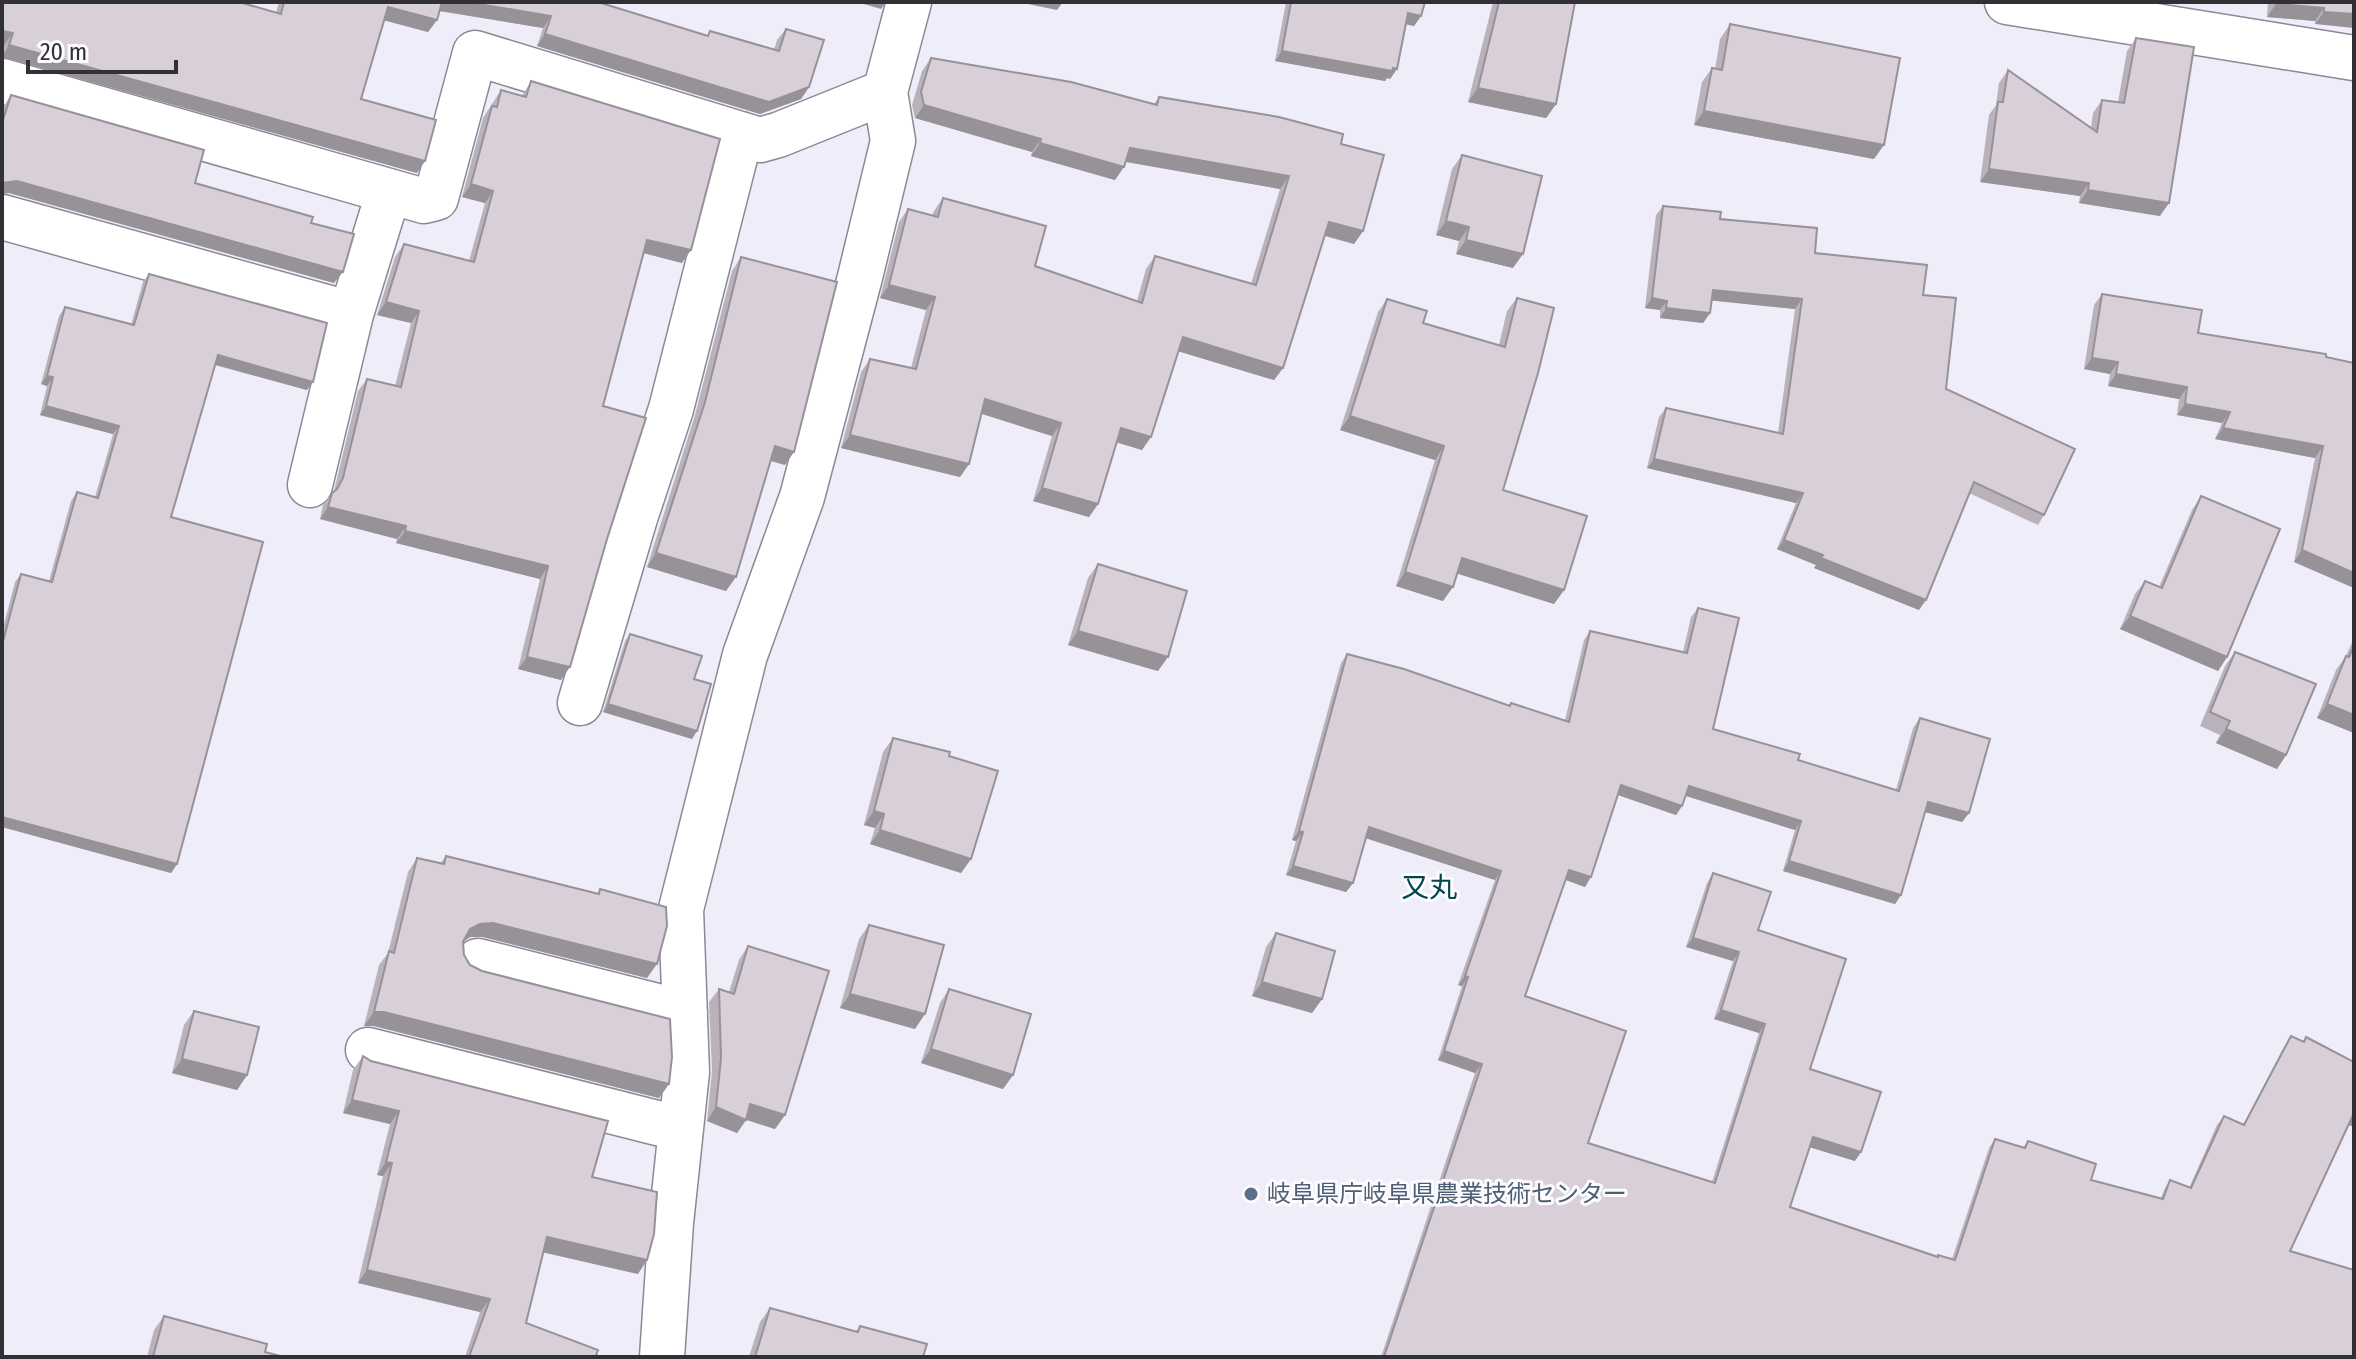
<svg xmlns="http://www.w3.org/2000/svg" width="2356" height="1359" font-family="'Fira Sans Condensed','Noto Sans JP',sans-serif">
<rect width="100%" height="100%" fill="#eeedf9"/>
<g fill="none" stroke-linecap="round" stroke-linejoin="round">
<g stroke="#8a8994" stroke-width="47">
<path id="street" d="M2007 2 2354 58
M2 81 424 201 436 198 475 53 760 140 778 135 885 92
M2 217 351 314
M310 485 351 314 389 191
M580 703 635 518 671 409 741 134
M478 961 685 1013
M368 1050 681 1129
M662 1357 671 1223 687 1072 681 909 745 655 802 497 860 277 893 141 885 92 909 2"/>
</g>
<use href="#street" stroke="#fff" stroke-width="44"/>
</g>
<path fill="#bab2bb" d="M2 2 276 13 279 2H598L707 36 710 31 774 50 777 40 786 29 809 87 801 99 760 114 537 46 543 28 439 11 437 20 428 32 384 20 361 99 417 173 2 57 4 45Z
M1286 2H1425L1421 16 1414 26 1406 24 1397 69 1390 79 1387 78 1385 81 1275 61Z
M1493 2H1575L1556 104 1546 118 1468 102Z
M2268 2H2354L2315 24V21L2267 17Z
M1730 24 1874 159 1694 125 1702 82 1712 68 1715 69 1720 39Z
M2136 38 2160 216 2079 203 2080 196 1980 182 1989 115 1996 105 1999 83 2008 70 2091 128 2093 113 2102 100 2118 102 2127 51Z
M931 58 1154 104 1159 97 1341 144 1363 231 1354 244 1324 236 1283 368 1274 380 1178 351 1142 450 1117 442 1098 504 1089 517 1033 501 1052 436 982 414 969 464 960 477 841 448 861 372 870 359 911 368 926 310 880 298 899 222 908 209 932 215 934 211 943 198 1035 266 1137 301 1146 269 1155 256 1251 284 1280 189 1126 162 1115 180 1031 156 1032 152 915 118 912 105 922 71Z
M531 81 682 263 644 253 603 406 561 680 518 669 540 579 396 543 397 539 320 519 323 505 334 491 358 391 367 379 395 386 411 323 377 315 395 257 404 244 469 261 485 203 462 197 483 118 501 90 522 96Z
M11 95 195 183 311 223 334 283 9 193 2 194V109Z
M1462 155 1513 268 1456 254 1459 241 1436 235 1452 169Z
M1663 206 1720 219 1815 253 1923 295 1946 389 2044 515 2038 525 1969 493 1919 610 1814 568 1816 565 1777 549 1796 503 1647 468 1659 417 1666 408 1778 433 1795 309 1711 300 1710 313 1703 323 1660 318V310L1645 308 1656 215Z
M741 257 785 465 770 461 726 591 647 567 695 415 732 271Z
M149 274 307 390 215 365 171 517 177 864 171 873 2 827V632L15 582 21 574 49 581 71 501 77 492 95 497 113 434 40 415 47 386 41 384 59 316 65 307 131 325 143 282Z
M2102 294 2198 333 2354 363V588L2294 562 2315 458 2215 439 2222 423 2177 415 2179 399 2108 386 2110 374 2084 369 2094 305Z
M1517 298 1503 490 1564 590 1554 604 1457 573 1443 601 1396 586 1435 460 1340 430 1378 312 1387 299 1423 323 1499 345 1507 311Z
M2201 496 2227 657 2218 671 2120 629 2135 594 2145 581 2159 587 2192 510Z
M1098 564 1158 671 1068 645 1088 578Z
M1698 608 1713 729 1798 760 1896 790 1913 728 1920 718 1969 813 1962 822 1925 812 1901 895 1895 904 1783 871 1795 830 1686 796 1682 806 1676 815 1618 795 1585 887 1566 880 1525 996 1588 1143 1712 1182 1759 1033 1714 1019 1733 961 1686 947 1707 883 1713 873 1758 930 1810 1069 1855 1161 1809 1147 1790 1207 1937 1257 1952 1259 1989 1148 1995 1139 2023 1148 2028 1141 2091 1180 2161 1198 2164 1190 2170 1180 2189 1188 2217 1125 2224 1116 2243 1125 2285 1045 2291 1036 2348 1125 2290 1251 2354 1357H1381L1475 1073 1438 1060 1462 986 1458 985 1495 880 1366 838 1353 883 1346 892 1286 875 1296 841 1292 840 1341 663 1347 654 1510 706 1511 703 1565 720 1584 640 1590 631 1683 652 1691 617Z
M630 634 694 679 692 739 603 712 625 641Z
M2354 638V733L2317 718 2336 670 2346 656Z
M2235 652 2286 755 2277 769 2216 743 2220 735 2200 726 2225 666Z
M893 738 949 756 971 859 961 873 870 844 875 828 864 825 883 752Z
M446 856 597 894 600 889 647 978 483 937H470L463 942 464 955 470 965 669 1084 659 1098 374 1026H364L379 965 388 953 408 872 417 858 440 864Z
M869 925 915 1029 840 1008 859 939Z
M1276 933 1322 999 1312 1013 1252 996 1266 947Z
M748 946 785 1115 775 1129 746 1120 737 1133 707 1121 712 1071 709 1002 719 989 729 992 739 960Z
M949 989 1013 1075 1003 1089 921 1063 940 1003Z
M194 1011 247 1075 237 1090 172 1073 184 1025Z
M363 1056 592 1177 638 1274 543 1252 526 1323 600 1357H465L480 1312 358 1283 383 1176 377 1175 390 1124 343 1113 353 1070Z
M770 1308 856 1331 860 1326 923 1357H749L760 1322Z
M164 1316 265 1352 284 1357H147L154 1330Z"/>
<path fill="#979198" d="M440 2H467L551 16 543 28 434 10Z
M857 2H886L881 9Z
M1018 2H1063L1057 10Z
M2276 4 2324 8 2315 21 2267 17Z
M388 7 437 20 428 32 379 19Z
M2324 12 2354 14V28L2315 24Z
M1408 13 1421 16 1414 26 1401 23Z
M2 31 13 33 4 45 2 44Z
M545 34 809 87 801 99 760 114 537 46Z
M9 45 425 161 417 173 2 57Z
M1282 51 1397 69 1390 79 1387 78 1385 81 1275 61Z
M1478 88 1556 104 1546 118 1468 102Z
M924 105 1041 139 1032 152 915 118Z
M1704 111 1884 145 1874 159 1694 125Z
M1040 143 1124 167 1115 180 1031 156Z
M1130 148 1289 176 1280 189 1121 161Z
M1989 169 2089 183 2080 196 1980 182Z
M17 181 343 272 334 283 9 193 2 194V183Z
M471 184 493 191 485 203 462 197Z
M2088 190 2169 203 2160 216 2079 203Z
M1446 221 1469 227 1459 241 1436 235Z
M1329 222 1363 231 1354 244 1320 234Z
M647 240 691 250 682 263 639 252Z
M1466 240 1523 254 1513 268 1456 254Z
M889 285 935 297 926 310 880 298Z
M1713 290 1802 299 1795 309 1706 300Z
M1652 298 1667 301 1660 310 1645 308Z
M386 302 419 311 411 323 377 315Z
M1666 308 1710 313 1703 323 1660 318Z
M1183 337 1283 368 1274 380 1174 350Z
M218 355 313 382 307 390 212 364Z
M2092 358 2118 362 2110 374 2084 369Z
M2116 374 2187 387 2179 399 2108 386Z
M47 376 53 377 47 386 41 384Z
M985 399 1061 423 1052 436 976 412Z
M2185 404 2230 412 2222 423 2177 415Z
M46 406 119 426 113 434 40 415Z
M1350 416 1444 446 1435 460 1340 430Z
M1121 428 1151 437 1142 450 1112 441Z
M2223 428 2323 446 2315 458 2215 439Z
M850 435 969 464 960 477 841 448Z
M775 446 794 452 785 465 765 459Z
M1654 459 1803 493 1796 503 1647 468Z
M1042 488 1098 504 1089 517 1033 501Z
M328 507 406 526 397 539 320 519Z
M405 531 548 566 540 579 396 543Z
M1784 540 1823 555 1816 565 1777 549Z
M2302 550 2354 573V588L2294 562Z
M656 553 736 577 726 591 647 567Z
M1462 558 1564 590 1554 604 1452 572Z
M1821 558 1926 600 1919 610 1814 568Z
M1405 572 1453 587 1443 601 1396 586Z
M2130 616 2227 657 2218 671 2120 629Z
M1078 631 1168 657 1158 671 1068 645Z
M527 657 570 667 561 680 518 669Z
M608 704 697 731 692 739 603 712Z
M2327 704 2354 715V733L2317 718Z
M2226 729 2286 755 2277 769 2216 743Z
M1621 785 1682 806 1676 815 1615 794Z
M1689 786 1801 821 1795 830 1683 795Z
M1928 802 1969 813 1962 822 1921 811Z
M874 811 884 814 875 828 864 825Z
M2 817 177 864 171 873 2 827Z
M1369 827 1501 871 1495 880 1362 837Z
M880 830 971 859 961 873 870 844Z
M1299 831 1303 832 1296 841 1292 840Z
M1789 861 1901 895 1895 904 1783 871Z
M1293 866 1353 883 1346 892 1286 875Z
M1569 870 1591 877 1585 887 1563 879Z
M493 923 657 964 647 978 483 937H470L461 943 470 929 480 924Z
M1693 938 1739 952 1733 961 1686 947Z
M1465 976 1468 977 1462 986 1458 985Z
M1262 982 1322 999 1312 1013 1252 996Z
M850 994 925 1014 915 1029 840 1008Z
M1721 1010 1765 1024 1759 1033 1714 1019Z
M374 1012H384L669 1084 659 1098 374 1026H364Z
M931 1049 1013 1075 1003 1089 921 1063Z
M1444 1051 1482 1064 1475 1073 1438 1060Z
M182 1059 247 1075 237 1090 172 1073Z
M352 1100 399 1111 390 1124 343 1113Z
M750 1104 785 1115 775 1129 744 1119 746 1120 737 1133 707 1121 716 1107Z
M2353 1115 2354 1116V1127L2346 1124Z
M1813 1137 1861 1152 1855 1161 1806 1146Z
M386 1162 392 1163 383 1176 377 1175Z
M547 1237 647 1260 638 1274 537 1251Z
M367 1270 490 1299 480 1312 358 1283Z"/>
<path fill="#d8cfd9" stroke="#979198" stroke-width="2" d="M2 2H239L281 14 284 2H442L437 20 388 7 361 99 436 120 425 161 9 45 13 33 2 31Z
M467 2H598L708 36 710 31 779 51 786 29 824 40 809 87 769 102 545 34 551 16Z
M1291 2H1425L1421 16 1408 13 1397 69 1393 68 1392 71 1282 51Z
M1499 2H1575L1556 104 1478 88Z
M2276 2H2354V14L2324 12V8L2276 4Z
M1730 24 1900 58 1884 145 1704 111 1712 68 1722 70Z
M2136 38 2194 47 2169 203 2088 190 2089 183 1989 169 1998 102H2003L2008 70 2097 132 2102 100 2124 103Z
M931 58 1071 82 1157 105 1159 97 1279 117 1343 134 1341 144 1384 155 1363 231 1329 222 1283 368 1183 337 1151 437 1121 428 1098 504 1042 488 1061 423 985 399 969 464 850 435 870 359 916 369 935 297 889 285 908 209 938 217 943 198 1046 226 1035 266 1142 303 1155 256 1256 285 1289 176 1130 148 1124 167 1040 143 1041 139 924 105 921 92Z
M531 81 720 139 691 250 647 240 603 406 646 418 607 539 570 667 527 657 548 566 405 531 406 526 328 507 332 493 337 489 343 478 367 379 401 387 419 311 386 302 404 244 474 262 493 191 471 184 492 106 497 107 501 90 526 97Z
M11 95 204 150 195 183 313 217 311 223 354 234 343 272 17 181 2 183V123Z
M1462 155 1542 176 1523 254 1466 240 1469 227 1446 221Z
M1663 206 1721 212 1720 219 1817 228 1815 253 1927 265 1923 295 1956 298 1946 389 2075 449 2044 515 1974 482 1926 600 1821 558 1823 555 1784 540 1803 493 1654 459 1666 408 1783 434 1802 299 1713 290 1710 313 1666 308 1667 301 1652 298Z
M741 257 837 282 794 452 775 446 736 577 656 553 705 402Z
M149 274 327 323 313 382 218 355 171 517 263 542 177 864 2 817V645L21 574 52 582 77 492 98 498 119 426 46 406 53 377 47 376 65 307 134 325Z
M2102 294 2202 310 2198 333 2326 354V357L2354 363V573L2302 550 2323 446 2223 428 2230 412 2185 404 2187 387 2116 374 2118 362 2092 358Z
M1517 298 1554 308 1538 373 1503 490 1587 516 1564 590 1462 558 1453 587 1405 572 1444 446 1350 416 1387 299 1427 311 1423 323 1505 347Z
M2201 496 2280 529 2227 657 2130 616 2145 581 2162 588Z
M1098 564 1187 591 1168 657 1078 631Z
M1698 608 1739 618 1713 729 1800 754 1798 760 1899 791 1920 718 1990 739 1969 813 1928 802 1901 895 1789 861 1801 821 1689 786 1682 806 1621 785 1591 877 1569 870 1525 996 1626 1031 1588 1143 1715 1183 1765 1024 1721 1010 1739 952 1693 938 1713 873 1771 892 1758 930 1846 959 1810 1069 1881 1092 1861 1152 1813 1137 1790 1207 1938 1257V1255L1955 1260 1995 1139 2025 1148 2028 1141 2096 1164 2091 1180 2163 1199 2170 1180 2191 1188 2224 1116 2244 1125 2291 1036 2304 1042 2306 1037 2354 1062V1116L2353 1115 2290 1251 2354 1270V1357H1384L1482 1064 1444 1051 1468 977 1465 976 1501 871 1369 827 1353 883 1293 866 1303 832 1299 831 1347 654 1404 669 1510 706 1511 703 1569 722 1590 631 1687 653Z
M630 634 702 656 694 679 711 684 697 731 608 704Z
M2354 646V715L2327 704 2346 656 2349 657Z
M2235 652 2316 684 2286 755 2226 729 2230 721 2210 712Z
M893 738 950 752 949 756 998 771 971 859 880 830 884 814 874 811Z
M446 856 599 894 600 889 666 907 667 926 657 964 493 923 480 924 470 929 463 942 464 955 470 965 482 971 670 1019 672 1057 669 1084 384 1012H374L389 951 394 953 417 858 444 864Z
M869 925 944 945 925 1014 850 994Z
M1276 933 1335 951 1322 999 1262 982Z
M748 946 829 971 785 1115 750 1104 746 1120 716 1107 721 1058 719 989 734 994Z
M949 989 1031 1014 1013 1075 931 1049Z
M194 1011 259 1027 247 1075 182 1059Z
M363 1056 371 1061 608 1121 592 1177 657 1192 654 1234 647 1260 547 1237 526 1323 598 1350 596 1355 600 1357H469L490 1299 367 1270 392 1163 386 1162 399 1111 352 1100Z
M770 1308 854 1331 858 1332 860 1326 927 1344 923 1357H755Z
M164 1316 267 1344 265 1352 284 1357H153Z"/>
<circle fill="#5c6f8a" stroke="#fcfbfe" stroke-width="3" cx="1251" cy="1194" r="8"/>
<g text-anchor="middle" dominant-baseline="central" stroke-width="6" stroke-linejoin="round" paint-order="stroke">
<g font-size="24" fill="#4e5e75" stroke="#fcfbfe" text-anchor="start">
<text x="1267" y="1194">岐阜県庁岐阜県農業技術センター</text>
</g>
<g font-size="28" fill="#02454b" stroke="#fcfbfe">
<text x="1429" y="887">又丸</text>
</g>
</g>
<rect width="2356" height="1359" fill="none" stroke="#313135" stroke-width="8"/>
<path d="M28 60v12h148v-12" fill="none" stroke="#313135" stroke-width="4"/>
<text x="40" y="60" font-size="24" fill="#313135" stroke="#fcfbfe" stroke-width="6" paint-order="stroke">20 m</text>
</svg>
